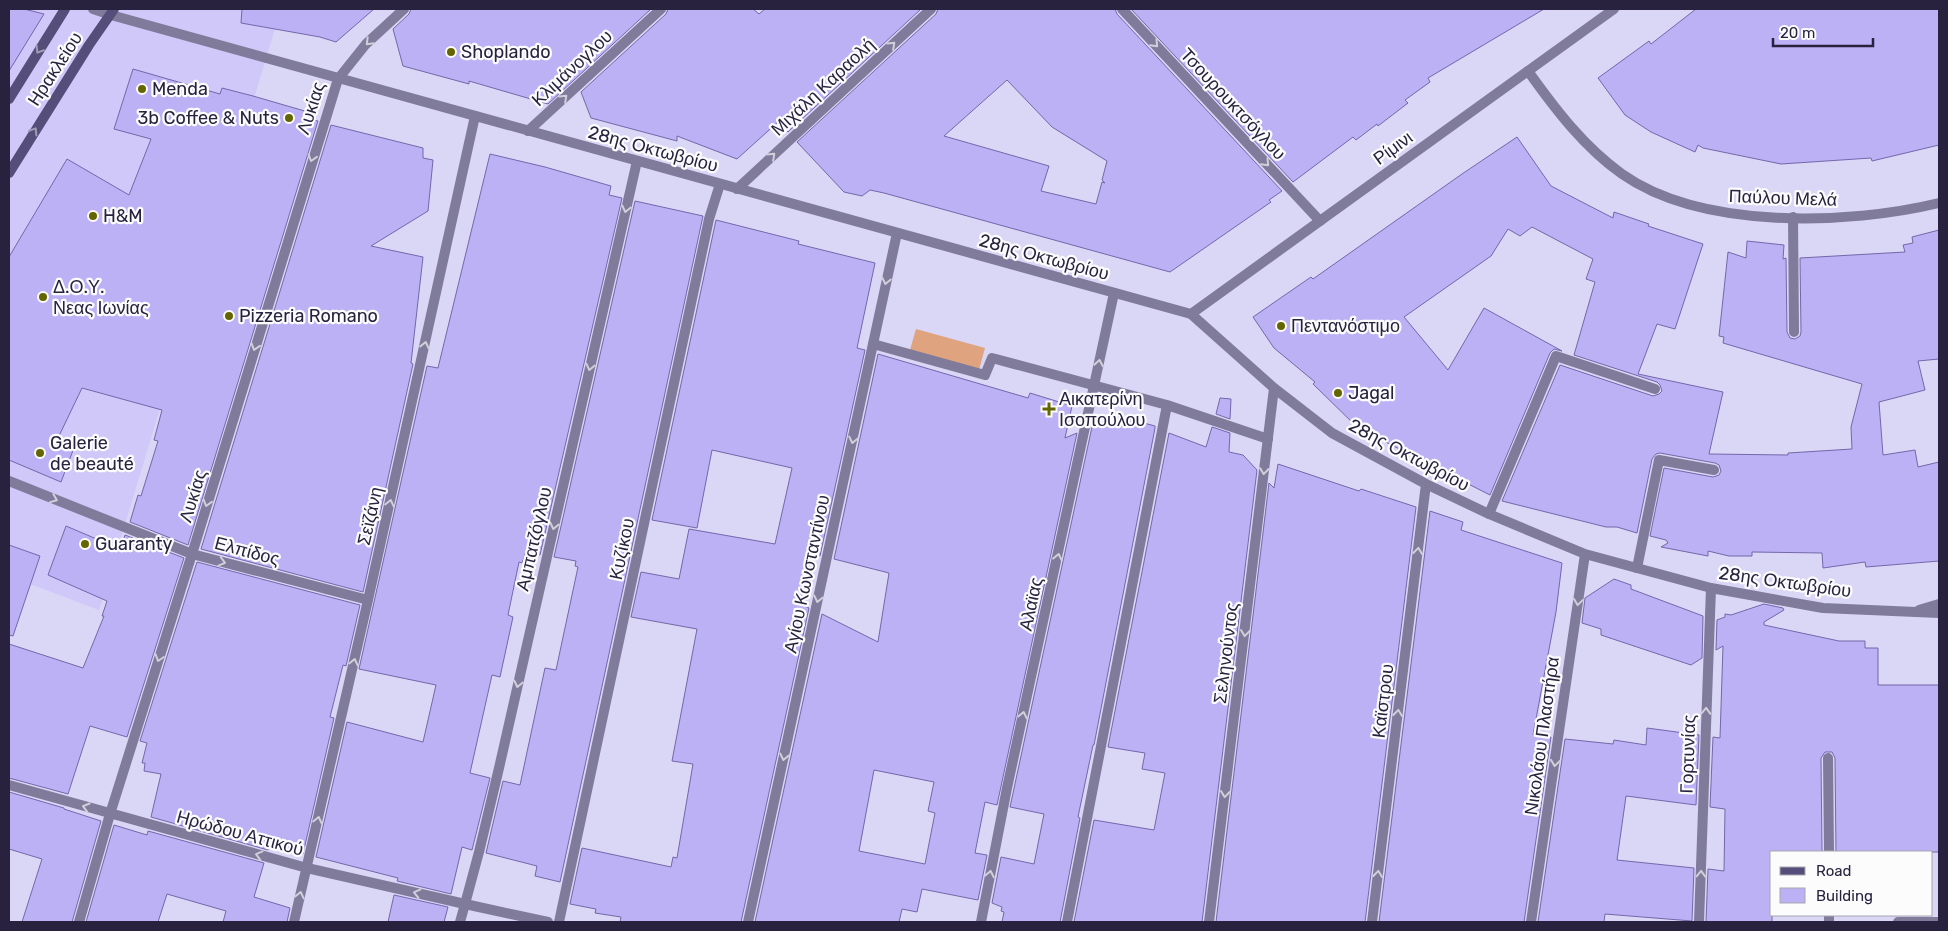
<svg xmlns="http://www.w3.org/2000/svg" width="1948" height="931" font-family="Rubik,sans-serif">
<rect width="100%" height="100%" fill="#dad6f5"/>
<path fill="#cfc8f9" d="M9 9H281L99 610 9 576Z"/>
<path fill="#e0a37f" d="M916 329 985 348 979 370 910 350Z"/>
<path fill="#bcb1f5" stroke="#7467ab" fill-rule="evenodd" d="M9 9H24L44 14 9 71Z
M242 9H374L336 42 320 37 241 23Z
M411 9H651L548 104 469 81V84L403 66 393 29 409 14Z
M668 9H753L759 14 765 9H921L788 132 778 122 737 159 677 136V141L591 118 581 92 666 14Z
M938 9H1115L1117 14 1282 191 1269 200 1271 202 1170 272 884 193 870 190 862 196 844 192 797 142 936 14ZM1007 80 1052 127 1107 161 1102 180 1105 183 1102 182 1096 204 1041 191 1049 166 944 136Z
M1131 9H1544L1428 78 1430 82 1405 100 1408 103 1378 126 1377 124 1356 140 1353 137 1293 182Z
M1696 9H1939V145L1872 161 1871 158 1781 164 1703 148 1698 145 1695 152 1651 132 1625 115 1598 78 1649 41 1651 44Z
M133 69 220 94 222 88 253 96 315 114 313 120 318 121 188 545 130 522 138 495 141 496 158 441 154 440 162 410 82 388 58 438 75 445 61 482 9 460V257L67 159 129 195 151 139 114 129Z
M331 125 423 148V158L433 160 428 211 371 246 423 257 411 363 413 364 363 592 201 549Z
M1517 137 1551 186 1613 218 1614 212 1649 224 1648 226 1703 244 1675 329 1657 324 1638 374 1723 392 1709 454 1788 455V453L1852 449 1851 427 1862 384 1723 343 1724 337 1719 336 1728 252 1746 258 1747 241 1784 245 1783 259 1786 258 1787 332 1790 338 1795 339 1800 336 1801 332 1800 258 1905 252 1903 245 1913 243 1912 237 1939 230V359L1918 361 1925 390 1879 402 1883 455 1915 450 1918 467 1939 462V561L1866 567 1865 562 1823 568 1822 553 1752 552V556H1729L1708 551V556L1661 547 1668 543 1666 540 1650 536 1664 468 1713 477 1719 475 1721 471 1719 465 1715 463 1660 453 1656 454 1652 459 1637 533 1617 527H1606L1502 501 1560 365 1653 396 1659 394 1662 391 1660 385 1657 382 1574 355 1595 282 1586 279 1593 259 1532 227 1520 236 1508 229 1491 256 1404 317 1448 370 1484 308 1562 351 1554 349 1550 353 1490 495 1358 428 1313 384 1315 382 1274 348 1253 317 1311 277 1313 279 1462 174Z
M490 154 545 167 611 186 609 195 622 198 540 555 526 552 522 563 519 562 508 615 513 617 500 677 492 675 470 773 490 778 472 850 462 847 451 894 397 881 398 878 316 857 347 722 423 742 436 685 359 669 427 366 438 368Z
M635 201 703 216 560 882 535 876 537 866 486 853 503 781 520 785 545 668 556 670 578 567 575 566 576 561 554 557Z
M716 220 799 241 798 244 875 263 857 348 865 350 820 556 814 554 805 606 809 608 741 922H620L621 917 595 913 596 909 570 904 582 848 671 867 673 857 677 858 693 764 672 761 697 629 631 617 641 572 679 579 689 529 775 544 792 468 712 450 697 528 652 520Z
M878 354 1028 398 1030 393 1072 406 1065 438 1077 433 997 805 985 802 975 853 987 855 978 900 922 889 917 912 902 909 899 922H755L822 614 878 642 889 573 834 559ZM874 770 934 782 928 811 935 813 925 864 859 851Z
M1220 398 1231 399 1230 419 1216 414Z
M1118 416 1155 426V428L1094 745H1093L1078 817 1080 818 1060 922H1002L1004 912 1001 911 1002 907 992 903 1001 857 1034 864 1044 814 1010 807 1092 427Z
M1212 427 1230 433 1229 452 1243 455 1257 470 1202 922H1074L1094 820 1154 830 1165 773 1142 769 1145 753 1108 747 1169 433 1206 447Z
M1278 464 1359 491 1361 489 1416 507 1365 922H1216L1269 483 1274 488Z
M1430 511 1463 522 1461 530 1562 563 1556 612 1533 735 1551 737 1524 922H1379Z
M66 526 120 549 125 535 184 558 127 737 90 726 68 794 9 778V644L83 668 104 616H102L107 601 48 575Z
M9 545 40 556 13 636 9 635Z
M197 562 360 605 346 666 343 665 330 717 334 718 303 854 269 847 268 850 151 817 161 774 144 771 145 763H142L147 743 140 741Z
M1614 579 1631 585V589L1703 616 1702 658 1691 665 1601 635V629L1582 623 1585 598Z
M1764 604 1783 608 1784 610 1764 622V625L1839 641H1865V648H1878V685H1939V852H1836L1835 758 1832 752H1825L1821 758 1822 852H1772V922H1706L1708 869 1724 871 1725 809 1710 807 1713 737 1720 738 1723 646 1716 650 1717 620 1725 617V614L1731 615Z
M1647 728 1699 735 1696 805 1626 796 1617 860 1694 868 1692 921 1605 914 1604 922H1538L1565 739 1613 744 1614 740 1646 745Z
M9 792 64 808V809L101 821 72 922H22L42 859 9 849Z
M114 825 147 835 148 831 264 863 254 897 290 908 287 922H223L226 911 167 894 158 922H86Z
M394 895 448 907 444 922H388Z"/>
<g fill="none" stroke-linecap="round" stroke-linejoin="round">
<path stroke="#807b9a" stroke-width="10" d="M1793 217 1794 332
M1489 514 1556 356 1655 389
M1637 568 1659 460 1714 470"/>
<path stroke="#807b9a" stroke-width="10" d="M873 344 985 375 992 358 1167 405 1268 439
M460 922 465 904 548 922
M559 922 709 219 720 184
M1067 922 1167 405"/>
<path stroke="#807b9a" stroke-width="10" d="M93 9 111 15
M1122 9 1320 221
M1528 71C1555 109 1584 147 1622 174 1702 230 1848 225 1939 203
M528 131 661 9
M737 189 931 9
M1191 314 1274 388 1332 433 1426 484 1489 514 1585 554 1711 588 1823 608 1939 613
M9 481 192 554 368 600
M1919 610 1939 604
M1828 758 1829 852
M9 785 307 868 465 904 479 852 499 768 637 161
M1829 915V922
M79 922 110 814 192 554 338 79 366 44 404 9
M294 922 368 600 475 116
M748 922 897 233
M981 922 1007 788 1114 293
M1209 922 1274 388
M1372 922 1426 484
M1531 922 1585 554
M1699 922 1711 588
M1898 922H1939"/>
<path stroke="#807b9a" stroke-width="10" d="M111 15 1191 314 1614 9"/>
<path stroke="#564e7a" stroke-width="10" d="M9 99 65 9
M9 173 89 45 114 9"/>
</g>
<defs><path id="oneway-chevron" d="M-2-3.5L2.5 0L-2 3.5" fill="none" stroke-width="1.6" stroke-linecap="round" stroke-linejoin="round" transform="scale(1.25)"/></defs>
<g stroke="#d1cfda">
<use href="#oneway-chevron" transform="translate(369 42) rotate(135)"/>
<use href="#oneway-chevron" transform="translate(1155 44) rotate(47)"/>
<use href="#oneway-chevron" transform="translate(892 45) rotate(-43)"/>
<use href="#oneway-chevron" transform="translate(564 98) rotate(-43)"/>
<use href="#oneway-chevron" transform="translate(772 156) rotate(-43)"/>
<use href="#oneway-chevron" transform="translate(312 158) rotate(107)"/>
<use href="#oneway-chevron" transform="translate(1266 163) rotate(47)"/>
<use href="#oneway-chevron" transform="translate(626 209) rotate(103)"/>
<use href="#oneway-chevron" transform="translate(886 281) rotate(102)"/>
<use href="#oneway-chevron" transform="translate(425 345) rotate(-77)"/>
<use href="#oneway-chevron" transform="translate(255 347) rotate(107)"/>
<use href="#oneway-chevron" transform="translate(1099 363) rotate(-80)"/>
<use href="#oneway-chevron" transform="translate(590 367) rotate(103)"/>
<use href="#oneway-chevron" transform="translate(853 440) rotate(102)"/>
<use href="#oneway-chevron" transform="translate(1264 471) rotate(97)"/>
<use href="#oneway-chevron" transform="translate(54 499) rotate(22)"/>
<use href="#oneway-chevron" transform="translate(207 503) rotate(107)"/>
<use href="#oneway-chevron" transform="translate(390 503) rotate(-77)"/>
<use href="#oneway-chevron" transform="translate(554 526) rotate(103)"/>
<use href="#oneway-chevron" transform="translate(1418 551) rotate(-83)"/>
<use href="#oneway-chevron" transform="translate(1058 557) rotate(-78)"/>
<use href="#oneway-chevron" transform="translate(222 562) rotate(15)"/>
<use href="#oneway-chevron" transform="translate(818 599) rotate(102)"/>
<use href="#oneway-chevron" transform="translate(1578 602) rotate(98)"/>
<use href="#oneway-chevron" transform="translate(1245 633) rotate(97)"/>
<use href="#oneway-chevron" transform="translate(159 658) rotate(108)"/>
<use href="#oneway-chevron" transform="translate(354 662) rotate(-77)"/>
<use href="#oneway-chevron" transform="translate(518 684) rotate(103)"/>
<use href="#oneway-chevron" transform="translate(1706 711) rotate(-88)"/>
<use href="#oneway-chevron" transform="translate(1398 713) rotate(-83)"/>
<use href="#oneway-chevron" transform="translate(1023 715) rotate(-78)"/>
<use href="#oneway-chevron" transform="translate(784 757) rotate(102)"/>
<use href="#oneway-chevron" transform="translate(1555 763) rotate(98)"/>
<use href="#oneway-chevron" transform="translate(1225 794) rotate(97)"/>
<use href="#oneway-chevron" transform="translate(86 807) rotate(-164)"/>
<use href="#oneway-chevron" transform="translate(318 820) rotate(-77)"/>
<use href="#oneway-chevron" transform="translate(259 855) rotate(-165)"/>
<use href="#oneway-chevron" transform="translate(990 874) rotate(-79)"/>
<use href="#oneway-chevron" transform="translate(1378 874) rotate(-83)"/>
<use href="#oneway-chevron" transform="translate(1701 874) rotate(-88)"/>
<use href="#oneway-chevron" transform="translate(417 893) rotate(-167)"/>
<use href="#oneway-chevron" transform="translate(300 895) rotate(-77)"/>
</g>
<g stroke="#a19cb4">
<use href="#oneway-chevron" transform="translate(39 50) rotate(122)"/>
<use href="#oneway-chevron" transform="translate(34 131) rotate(-58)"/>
</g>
<g fill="#636500" stroke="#fcfcfc" stroke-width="2">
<circle cx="451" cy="52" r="5"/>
<circle cx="142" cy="89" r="5"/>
<circle cx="289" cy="118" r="5"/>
<circle cx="93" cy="216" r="5"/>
<circle cx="43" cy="297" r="5"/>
<circle cx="229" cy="316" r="5"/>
<circle cx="1281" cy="326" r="5"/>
<circle cx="1338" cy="393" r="5"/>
<path d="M1046.5 401.5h5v5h5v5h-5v5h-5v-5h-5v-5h5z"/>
<circle cx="40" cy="453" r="5"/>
<circle cx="85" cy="544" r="5"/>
</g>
<g text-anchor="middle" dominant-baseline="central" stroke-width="4.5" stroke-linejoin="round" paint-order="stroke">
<g font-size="18" fill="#28223f" stroke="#fcfcfc" text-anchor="start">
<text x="461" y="52">Shoplando</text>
<text x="152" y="89">Menda</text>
<text x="279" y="118" text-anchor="end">3b Coffee &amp; Nuts</text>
<text x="103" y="216">H&amp;M</text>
<text x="53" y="287">Δ.Ο.Υ.<tspan x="53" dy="21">Νεας Ιωνίας</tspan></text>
<text x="239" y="316">Pizzeria Romano</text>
<text x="1291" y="326">Πεντανόστιμο</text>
<text x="1348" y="393">Jagal</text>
<text x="1059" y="399">Αικατερίνη<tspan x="1059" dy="21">Ισοπούλου</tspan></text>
<text x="50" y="443">Galerie<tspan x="50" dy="21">de beauté</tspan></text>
<text x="95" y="544">Guaranty</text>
</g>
<g font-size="18" fill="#28223f" stroke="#fcfcfc">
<text transform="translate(572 68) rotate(-43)">Κλιμάνογλου</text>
<text transform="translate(55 69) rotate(-57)">Ηρακλείου</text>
<text transform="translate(823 87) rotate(-43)">Μιχάλη Καραολή</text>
<text transform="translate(1233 104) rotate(47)">Τσουρουκτσόγλου</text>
<text transform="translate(311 108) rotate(-72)">Λυκίας</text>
<text transform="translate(1393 148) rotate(-36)">Ρίμινι</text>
<text transform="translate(653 149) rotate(15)">28ης Οκτωβρίου</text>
<text transform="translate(1783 198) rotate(2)">Παύλου Μελά</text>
<text transform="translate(1044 257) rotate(15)">28ης Οκτωβρίου</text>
<text transform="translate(1409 455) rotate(28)">28ης Οκτωβρίου</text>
<text transform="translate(193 496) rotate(-73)">Λυκίας</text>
<text transform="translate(370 516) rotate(-77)">Σεϊζάνη</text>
<text transform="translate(534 539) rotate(-77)">Αμπατζόγλου</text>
<text transform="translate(622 549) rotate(-78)">Κυζίκου</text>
<text transform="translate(247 551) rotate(15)">Ελπίδος</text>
<text transform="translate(807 574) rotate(-78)">Αγίου Κωνσταντίνου</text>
<text transform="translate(1785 582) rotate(8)">28ης Οκτωβρίου</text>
<text transform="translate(1031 604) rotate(-78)">Αλαϊας</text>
<text transform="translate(1226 653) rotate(-83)">Σεληνούντος</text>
<text transform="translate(1383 701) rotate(-83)">Καϊστρου</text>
<text transform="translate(1542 736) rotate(-82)">Νικολάου Πλαστήρα</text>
<text transform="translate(1688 754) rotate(-88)">Γορτυνίας</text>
<text transform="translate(240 833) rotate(15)">Ηρώδου Αττικού</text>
</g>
</g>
<rect width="1948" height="931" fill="none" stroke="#28223f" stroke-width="20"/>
<rect x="1770" y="851" width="162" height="65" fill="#fcfcfc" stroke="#a7a5b0"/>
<rect x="1780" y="867" width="25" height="8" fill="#564e7a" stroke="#a7a5b0"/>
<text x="1816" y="876" font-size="15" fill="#28223f">Road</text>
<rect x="1780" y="888" width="25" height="15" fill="#bcb1f5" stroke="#a7a5b0"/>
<text x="1816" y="901" font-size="15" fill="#28223f">Building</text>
<path d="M1773 38v8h100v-8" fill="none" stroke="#28223f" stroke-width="2.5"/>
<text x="1780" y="38" font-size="15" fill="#28223f" stroke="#fcfcfc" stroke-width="4" paint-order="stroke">20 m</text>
</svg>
